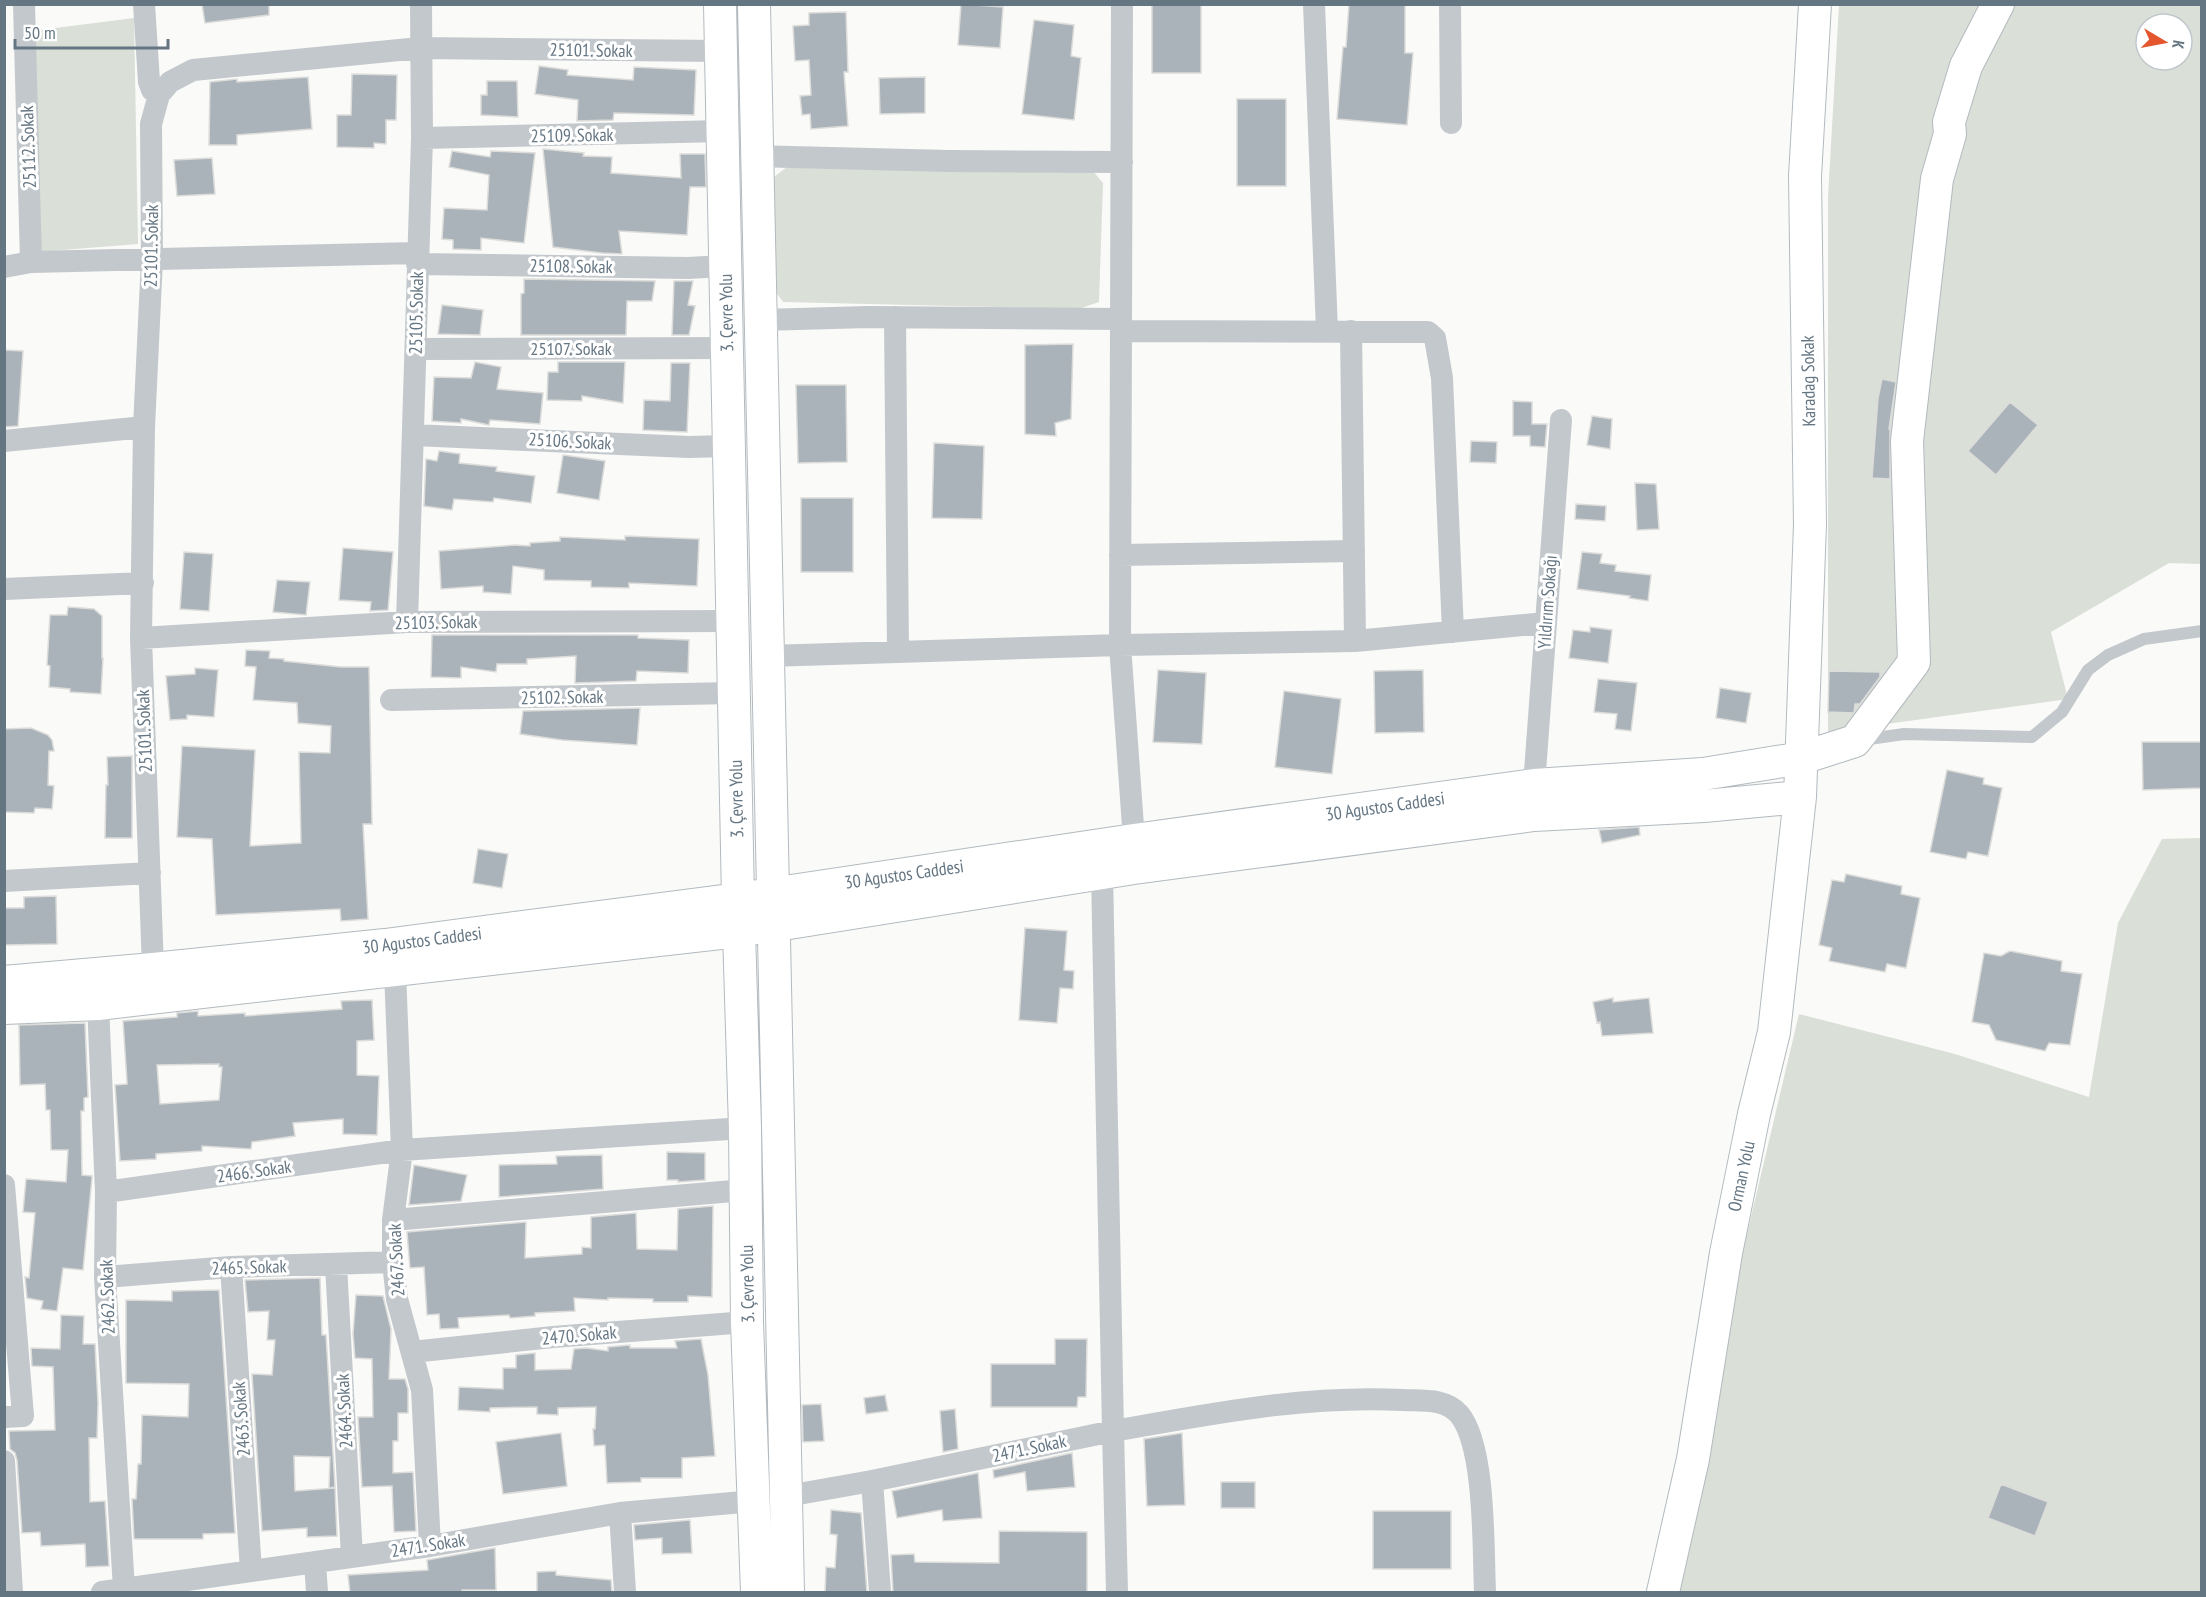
<svg xmlns="http://www.w3.org/2000/svg" width="2206" height="1597" font-family="'PT Sans Narrow',sans-serif">
<rect width="100%" height="100%" fill="#fafaf8"/>
<path fill="#dadfd7" fill-rule="evenodd" d="M1839 5H2201V564L2169 563 2051 632 2068 699 1828 732V197ZM2146 24H2182V60H2146Z
M134 18 138 244 37 252 32 31Z
M787 167 1092 170 1103 183 1099 302 1078 309 783 302 776 292 774 177Z
M2201 838V1592H1673L1742 1255 1799 1014 1955 1054 2089 1097 2118 923 2162 839Z"/>
<path fill="#aab3b9" stroke="#dcdcda" stroke-width="1.5" fill-rule="evenodd" d="M202 4H269V15L205 23Z
M961 4 1003 7 1000 48 958 45Z
M1152 4H1201V73H1152Z
M1349 4H1405V53H1413L1407 125 1337 119 1343 47H1346Z
M846 12 848 72H844L848 126 811 129 810 114 802 115 800 96 811 95 809 60 795 61 793 26 809 25V13Z
M1034 20 1074 25 1071 56 1081 58 1074 120 1022 114Z
M539 66 568 70 567 75 633 80 634 67 696 70 694 115 614 113 613 120 577 121 578 100 535 94Z
M352 74 397 75 396 120H386V144L374 143V148L337 147V115H351Z
M308 77 312 129 237 135V145H209L210 82 237 79V82Z
M925 77V113L880 114 879 78Z
M487 81H517L518 117 481 115V95H487Z
M1237 99H1286V186H1237Z
M543 149 584 153 583 156 612 157 611 173 681 178 680 154H705L706 187H690L687 235 619 231 622 254 602 253 553 247Z
M452 151 490 157 491 151 535 153 524 243 481 238V250L453 249V240L442 239 444 208 487 210 489 175 449 167Z
M212 158 215 194 177 196 174 160Z
M524 279 655 281 652 301H627L626 335H521V294L524 293Z
M674 281H693L688 305 695 306 689 335H672Z
M442 305 483 310 480 335 438 334Z
M1073 344 1071 419 1055 423 1056 436 1025 434V345Z
M4 350 23 351 18 426 4 427Z
M475 362 501 367 497 389 543 393 540 424 490 420 489 425 461 419V423L432 421 434 377 471 378Z
M558 362H625L623 403 582 396V401L547 400 548 372H558Z
M671 363H690L687 432 643 430 644 400 670 401Z
M1882 379 1896 382 1889 429H1890V479L1872 478 1878 398Z
M796 385H846L847 462 798 463Z
M1513 401 1532 402V424H1547L1545 447 1530 446V436H1513Z
M2010 402 2038 425 1996 475 1968 451Z
M1592 416 1612 419 1610 449 1587 445Z
M1471 441 1497 442 1496 463 1470 462Z
M934 443 984 446 982 519 932 518Z
M439 451 460 454 459 463 497 467 496 471 535 476 531 503 494 498 493 502 454 499 452 510 424 506 426 459 437 461Z
M563 455 605 461 599 500 557 493Z
M1635 483 1656 484 1659 529 1637 530Z
M801 498H853V572H801Z
M1576 504 1606 506 1605 521 1575 519Z
M625 536 699 539 697 586 629 583V588L591 587V581L544 580V570L513 566 511 594 483 592V586L441 589 439 551 515 545 530 546V543L560 541V537L625 540Z
M343 548 393 552 388 610 370 611 371 602 339 600Z
M184 552 213 554 209 611 180 609Z
M1582 552 1602 554 1600 563 1616 565 1615 571 1651 575 1648 601 1629 598 1630 596 1577 589Z
M277 580 310 582 306 615 273 612Z
M68 607 94 609 102 616V658H103L101 694 70 692V689L49 687 50 666 47 665 50 615H67Z
M1590 627 1612 630 1608 663 1569 658 1573 630 1590 632Z
M432 635H638V638L689 640 688 673 637 671 636 681 575 683 576 656 527 659V664H497L496 672 461 667V678L431 677Z
M246 650 270 651 269 658 284 659V661L341 667H369L372 824H363L368 919 341 921 340 909 216 915 212 839 177 837 182 746 255 750 250 846 301 843 299 752 330 753 331 726 298 723 297 703 253 700 256 667 245 666Z
M195 668 218 670 214 717 187 715V719L170 720 166 676 195 674Z
M1158 670 1206 673 1202 744 1153 742Z
M1423 670 1424 732 1375 733 1374 671Z
M1829 671 1880 672V677L1860 704H1855L1854 713 1828 712Z
M1598 679 1637 683 1631 731 1615 729 1617 714 1594 712Z
M1720 688 1751 693 1746 723 1716 718Z
M1284 691 1341 699 1332 774 1275 767Z
M640 708 637 745 562 740 520 734 523 711Z
M31 728 48 735 52 740 54 751H49L48 785 54 786 52 809 35 808 34 813 4 812V729Z
M2142 742H2202V788L2143 790Z
M132 756V838H105L106 785H108L107 757Z
M1947 770 1984 778 1983 784 2002 788 1988 856 1968 852 1966 859 1930 852Z
M1639 827 1640 835 1602 843 1599 830Z
M478 849 508 854 502 888 473 883Z
M1846 874 1902 886 1901 894 1920 898 1906 968 1887 964 1885 972 1829 961 1832 948 1819 945 1832 880 1844 882Z
M56 896 57 944 4 945V908H24V897Z
M1025 928 1067 931 1064 970 1074 971 1073 989 1060 988 1057 1023 1019 1020Z
M2010 951 2062 961 2061 971 2082 974 2070 1045 2049 1043 2045 1051 1996 1040 1989 1025 1972 1022 1984 953 2001 956Z
M1613 998V1002L1649 998 1653 1033 1602 1036 1600 1022 1597 1023 1593 1002Z
M372 1000 374 1040 357 1041V1075L379 1076 377 1135 343 1134V1119L293 1123 295 1136 252 1142 251 1149 202 1146V1151L156 1154V1159L120 1161 115 1085 127 1084V1082L123 1021 177 1017V1013L198 1011V1016L245 1013V1016L342 1009 341 1001ZM219 1064V1067H222L219 1100 160 1104 157 1065Z
M85 1023 88 1097 84 1098V1111H81L82 1175 92 1176V1178L83 1270 63 1268 57 1311 41 1309 43 1301 27 1298 25 1277 29 1278 35 1213 23 1212 26 1179 66 1182 68 1150H51L50 1110H46L45 1084 20 1085 19 1025Z
M667 1152 705 1153V1180L678 1182V1180H667Z
M602 1155 603 1189 499 1197V1165L557 1164 556 1156Z
M414 1165 467 1175 461 1201 409 1205Z
M713 1206 712 1297 688 1296V1302H653V1299L608 1298V1300L574 1298 575 1311 535 1313V1316L510 1318 509 1315 458 1318 459 1328 440 1329 439 1314 427 1315 424 1267 410 1268 407 1232 526 1222 525 1258 582 1254V1247L591 1248V1217L636 1213 637 1249 677 1250 678 1209Z
M320 1278 322 1335H326L335 1487 329 1488 330 1457 294 1456 295 1491 335 1488 337 1536 307 1537V1528L262 1531 252 1374 272 1375 275 1340H267L269 1311 248 1312 245 1280Z
M219 1290 235 1533 203 1534V1539H134L132 1499H136L138 1464H141L142 1415 188 1417 189 1384 126 1383V1300L172 1301V1291Z
M356 1295 383 1296 391 1329 389 1379H405L408 1389V1413H398V1441H393V1473L413 1472 416 1531 394 1532 392 1486 362 1487 358 1417H373L372 1359 355 1358 353 1334Z
M61 1315 84 1316 83 1344H95L98 1403 97 1438H89L90 1502 105 1501 109 1566 86 1567 85 1544 41 1546 40 1532 22 1533 17 1460 15 1453 10 1449 9 1431 55 1430 53 1367 32 1366 31 1348 60 1349Z
M701 1339 708 1375 715 1456 682 1458V1478H641V1482L607 1483 605 1445 594 1446 593 1429H595L596 1407 558 1408V1415L537 1414V1407L490 1408V1412L458 1410 459 1387 503 1389V1368H516V1355L535 1353V1370L571 1369 574 1349 586 1348 608 1351V1347L630 1345V1348H677L675 1341Z
M1055 1339H1087L1086 1397H1078L1077 1407H991V1364H1055Z
M885 1395 888 1411 866 1414 864 1398Z
M821 1404 824 1441 803 1442 802 1405Z
M955 1409 958 1449 943 1452 940 1411Z
M561 1433 567 1486 503 1494 496 1442Z
M1182 1433 1185 1505 1147 1506 1144 1439Z
M1072 1453 1075 1487 1027 1491 1025 1472 994 1478 993 1470Z
M978 1473 982 1518 943 1521 942 1510 897 1518 892 1491Z
M1221 1482H1255V1508H1221Z
M2001 1484 2048 1502 2035 1536 1988 1518Z
M831 1510 861 1513 867 1593H825L826 1567 835 1568 837 1535 830 1534Z
M1373 1511H1451V1569H1373Z
M690 1520 692 1553 662 1554V1538L635 1540 634 1525Z
M999 1531 1087 1532V1593H893L891 1555 914 1554 915 1562 999 1563Z
M495 1548 496 1590H462V1593H350L348 1575 428 1570 427 1560Z
M556 1571V1575L611 1580 612 1593H537V1572Z"/>
<g fill="none" stroke-linecap="round" stroke-linejoin="round">
<g stroke="#b3babf" stroke-width="34">
<path id="secondary" d="M720 4 738 899 745 1128 747 1322 757 1592
M754 4 788 1592
M4 982 153 969 385 945 738 899 1134 840 1534 785 1703 774 1802 758 1855 741 1914 662 1907 441 1937 179 1950 134 1949 122 1966 66 1998 4
M4 1008 98 1004 738 931 1134 868 1534 815 1704 806 1800 797
M1663 1592 1693 1459 1726 1253 1754 1114 1774 1032 1800 797 1810 524 1805 176 1815 4"/>
</g>
<path stroke="#c3c8cc" stroke-width="12" d="M1862 740 1904 734 2032 737 2062 712 2088 670 2108 655 2144 639 2202 631"/>
<path stroke="#c3c8cc" stroke-width="22" d="M144 4 149 82 152 90 159 95
M1122 4 1120 645 1134 840
M1314 4 1327 331
M1450 4 1451 123
M422 138 722 131
M757 156 949 161 1122 162
M31 262 417 253
M417 264 688 268 724 266
M4 267 31 262 24 4
M895 317 898 652
M760 320 868 317 1121 319
M1121 331 1428 332 1435 338 1442 378 1453 632
M1351 331 1355 641
M416 349 727 348
M413 435 689 447 728 446
M4 441 144 427
M1120 555 1354 551
M4 589 143 583
M407 622 422 138 421 4
M141 638 407 622 732 621
M768 656 1120 645 1355 641 1545 623
M391 700 733 693
M1534 785 1561 420
M1102 873 1113 1431C1211 1414 1303 1395 1403 1400 1421 1401 1445 1398 1459 1414 1486 1446 1483 1550 1485 1592
M4 881 150 873
M153 969 141 638 144 427 152 259 151 124 159 95 170 82 193 70 420 48 721 51
M395 971 402 1150 393 1220V1262L397 1299 422 1390 430 1546
M98 1004 106 1192 105 1277 124 1589
M4 1185 23 1416 4 1417
M106 1192 402 1150 745 1128
M393 1220 745 1190
M336 1265 352 1557
M231 1267 251 1571
M105 1277 231 1267 393 1262
M412 1352 553 1337 747 1322
M4 1461 12 1592
M872 1481 880 1592
M787 1496 872 1481 1113 1431 1117 1592
M620 1513 625 1592
M315 1562 317 1592
M102 1592 430 1546 620 1513 754 1501"/>
<use href="#secondary" stroke="#fff" stroke-width="32"/>
</g>
<g text-anchor="middle" dominant-baseline="central" stroke-width="6" stroke-linejoin="round" paint-order="stroke">
<g font-size="18" fill="#657683" stroke="#fff">
<text transform="translate(591 50) rotate(1)">25101. Sokak</text>
<text transform="translate(572 135) rotate(-1)">25109. Sokak</text>
<text transform="translate(28 147) rotate(-92)">25112. Sokak</text>
<text transform="translate(151 246) rotate(-89)">25101. Sokak</text>
<text transform="translate(571 266) rotate(1)">25108. Sokak</text>
<text transform="translate(416 313) rotate(-89)">25105. Sokak</text>
<text transform="translate(726 313) rotate(-91)">3. Çevre Yolu</text>
<text x="571" y="348">25107. Sokak</text>
<text transform="translate(1808 381) rotate(-91)">Karadag Sokak</text>
<text transform="translate(570 441) rotate(3)">25106. Sokak</text>
<text transform="translate(1547 602) rotate(-86)">Yıldırım Sokağı</text>
<text transform="translate(436 622) rotate(-1)">25103. Sokak</text>
<text transform="translate(562 697) rotate(-1)">25102. Sokak</text>
<text transform="translate(144 731) rotate(-92)">25101. Sokak</text>
<text transform="translate(736 799) rotate(-91)">3. Çevre Yolu</text>
<text transform="translate(1385 806) rotate(-8)">30 Agustos Caddesi</text>
<text transform="translate(904 874) rotate(-8)">30 Agustos Caddesi</text>
<text transform="translate(422 940) rotate(-7)">30 Agustos Caddesi</text>
<text transform="translate(254 1171) rotate(-8)">2466. Sokak</text>
<text transform="translate(1741 1176) rotate(-78)">Orman Yolu</text>
<text transform="translate(396 1260) rotate(-93)">2467. Sokak</text>
<text transform="translate(249 1267) rotate(-2)">2465. Sokak</text>
<text transform="translate(747 1284) rotate(-91)">3. Çevre Yolu</text>
<text transform="translate(107 1297) rotate(-92)">2462. Sokak</text>
<text transform="translate(579 1335) rotate(-5)">2470. Sokak</text>
<text transform="translate(344 1411) rotate(-93)">2464. Sokak</text>
<text transform="translate(241 1419) rotate(-94)">2463. Sokak</text>
<text transform="translate(1029 1448) rotate(-12)">2471. Sokak</text>
<text transform="translate(428 1545) rotate(-9)">2471. Sokak</text>
</g>
</g>
<rect width="2206" height="1597" fill="none" stroke="#657683" stroke-width="12"/>
<g transform="translate(2164 42) rotate(100)"><circle r="28" fill="#ffffff" stroke="#c1c8cd" stroke-width="1.5"/>
<path d="M0-4.5L10 22L0 15L-10 22Z" fill="#e4572e"/>
<text y="-9" font-size="16" font-weight="bold" text-anchor="middle" fill="#657683">K</text>
</g>
<path d="M15 39v9h153v-9" fill="none" stroke="#657683" stroke-width="3"/>
<text x="24" y="39" font-size="18" fill="#657683" stroke="#ffffff" stroke-width="4.5" paint-order="stroke">50 m</text>
</svg>
